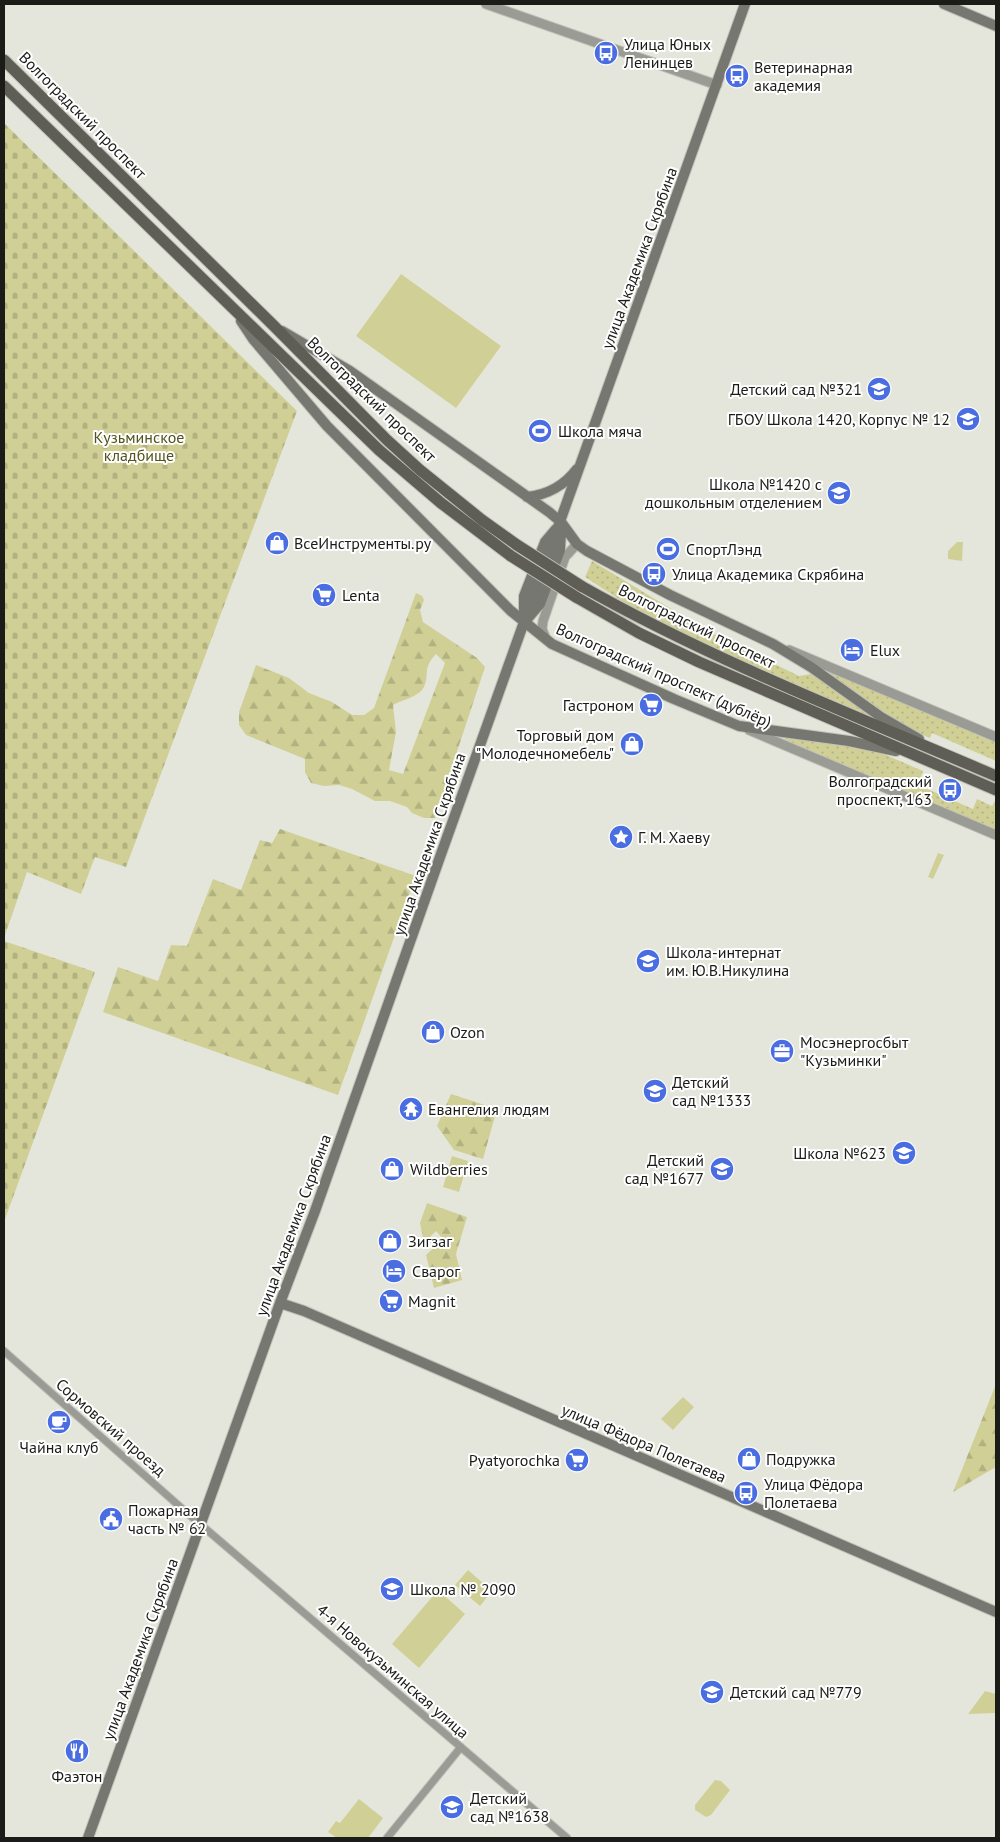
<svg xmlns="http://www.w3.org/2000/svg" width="1000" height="1842" font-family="'PT Sans',sans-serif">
<defs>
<pattern id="grass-dots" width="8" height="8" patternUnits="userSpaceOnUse" patternTransform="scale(1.25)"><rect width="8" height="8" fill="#d0d096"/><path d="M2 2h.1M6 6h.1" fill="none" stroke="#b2b281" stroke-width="1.8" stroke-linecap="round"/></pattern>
<pattern id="forest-firs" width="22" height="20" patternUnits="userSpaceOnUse" patternTransform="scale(1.25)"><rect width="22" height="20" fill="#d0d096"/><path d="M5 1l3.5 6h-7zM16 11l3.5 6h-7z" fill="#b2b281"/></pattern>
<pattern id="cemetery-stones" width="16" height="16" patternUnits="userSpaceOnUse" patternTransform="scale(1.25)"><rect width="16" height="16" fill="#d0d096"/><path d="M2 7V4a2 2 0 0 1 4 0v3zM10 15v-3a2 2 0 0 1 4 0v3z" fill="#b2b281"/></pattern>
</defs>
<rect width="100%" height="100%" fill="#e5e6db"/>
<path fill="url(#grass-dots)" d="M592 561 678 613 686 620 799 676 811 674 822 678 873 717 872 720 691 639 628 605 585 577Z
M815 665 996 742V761L932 733 930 738 892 721Z
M785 735 872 749 923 771 918 785 973 809 977 799 992 806 995 801 996 802V831L785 741Z"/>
<path fill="url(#forest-firs)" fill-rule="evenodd" d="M416 593 422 596 424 600 420 610 423 622 477 658 485 667 435 818H424L412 813 407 807 390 801H375L352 789 339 785 324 786 311 783 305 772V759L246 735 239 725V712L256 665 289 678 309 693 332 702 352 715H364L374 708ZM436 654 445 663 403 774 389 770 396 732 393 705C402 700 419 697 424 687 430 673 422 669 436 654Z
M280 829 416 876 338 1095 103 1012 118 967 158 981 171 945 187 946 213 879 241 890 260 840 272 843Z
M451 1094 497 1109 483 1159 454 1150 437 1126Z
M427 1203 467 1217 456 1254 462 1280 434 1288 426 1255 443 1239 436 1231 424 1243 420 1223Z
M996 1384V1467L953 1492Z"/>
<path fill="url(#cemetery-stones)" d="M4 123 297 411 126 867 95 857 81 894 27 872 4 938Z
M4 941 95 972 4 1222Z"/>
<path fill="#d0d096" d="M401 274 501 346 456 408 356 336Z
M957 542H963L962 561 948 559V551Z
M938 853 944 855 933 879 928 877Z
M452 1108 468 1113 464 1124 447 1118Z
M452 1156 468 1161 459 1192 443 1187Z
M683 1397 694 1407 673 1430 661 1419Z
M468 1570 492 1591 480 1606 455 1585Z
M438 1590 465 1614 419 1668 392 1644Z
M985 1691 996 1694 995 1713 968 1714Z
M715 1780 721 1781 730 1790 711 1815 706 1817 695 1810V1805Z
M359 1799 383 1818 368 1838H359L357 1837 355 1838H337L328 1832 336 1821 340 1823Z"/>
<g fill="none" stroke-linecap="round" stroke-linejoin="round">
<g stroke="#c1c2b8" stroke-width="9">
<path id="minor" d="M4 1351 186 1512 567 1838
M387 1838 461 1747"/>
</g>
<g stroke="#c1c2b8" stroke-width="11">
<path id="tertiary" d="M486 4 717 85
M546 639 542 629 543 621 565 557 577 544
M789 650 996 737
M749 730 996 835"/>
</g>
<g stroke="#c1c2b8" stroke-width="12">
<path id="secondary" d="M944 4 996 26
M241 321 253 339 327 426 511 611 552 644 674 699 739 726 849 741 896 751
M282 331 350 371 549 512 561 522 577 544 587 551 670 595 773 644 811 667 881 717 919 739
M527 497C547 495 565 485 577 469
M524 614V596L545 542 556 529
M528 618 540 604 560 550 561 531
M280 1303 304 1311 996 1612
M88 1838 280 1303 315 1211 440 857 745 4"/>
</g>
<g stroke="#c1c2b8" stroke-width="13">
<path id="primary" d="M4 60 274 326 387 440 420 470 482 520 517 545
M4 86 379 450 441 503 511 556
M581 586C714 661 856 716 996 776
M576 597 639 633 699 662 996 790"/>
</g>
<use href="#minor" stroke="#9b9b96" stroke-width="7"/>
<use href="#tertiary" stroke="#9b9b96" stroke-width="9"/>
<use href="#secondary" stroke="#777771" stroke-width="10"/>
<use href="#primary" stroke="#5e5e56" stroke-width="11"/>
<g stroke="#c1c2b8" stroke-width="13" stroke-linecap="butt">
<path id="primary-bridge" d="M517 545 581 586
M511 556 576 597"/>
</g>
<use href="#primary-bridge" stroke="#5e5e56" stroke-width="11"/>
</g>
<defs>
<g id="bus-disc" transform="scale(1.25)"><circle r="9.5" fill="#4a6ee1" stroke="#fff"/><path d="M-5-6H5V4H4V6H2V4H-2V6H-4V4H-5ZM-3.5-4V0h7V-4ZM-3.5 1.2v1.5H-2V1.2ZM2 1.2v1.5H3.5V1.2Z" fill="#fff"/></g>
<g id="school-disc" transform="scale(1.25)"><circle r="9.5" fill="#4a6ee1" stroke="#fff"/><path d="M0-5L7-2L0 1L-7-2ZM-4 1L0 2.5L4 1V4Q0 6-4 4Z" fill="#fff"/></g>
<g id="stadium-disc" transform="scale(1.25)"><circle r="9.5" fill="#4a6ee1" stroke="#fff"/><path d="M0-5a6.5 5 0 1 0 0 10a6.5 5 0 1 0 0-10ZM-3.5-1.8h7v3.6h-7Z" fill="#fff"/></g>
<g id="shop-disc" transform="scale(1.25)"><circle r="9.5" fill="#4a6ee1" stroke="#fff"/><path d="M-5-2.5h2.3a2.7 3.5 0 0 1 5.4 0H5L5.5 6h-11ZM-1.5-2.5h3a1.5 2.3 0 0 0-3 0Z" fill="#fff"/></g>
<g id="supermarket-disc" transform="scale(1.25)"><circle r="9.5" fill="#4a6ee1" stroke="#fff"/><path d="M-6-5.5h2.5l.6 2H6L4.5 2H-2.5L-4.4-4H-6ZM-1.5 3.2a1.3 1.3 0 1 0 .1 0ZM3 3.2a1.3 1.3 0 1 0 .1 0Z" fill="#fff"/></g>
<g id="hotel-disc" transform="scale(1.25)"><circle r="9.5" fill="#4a6ee1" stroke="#fff"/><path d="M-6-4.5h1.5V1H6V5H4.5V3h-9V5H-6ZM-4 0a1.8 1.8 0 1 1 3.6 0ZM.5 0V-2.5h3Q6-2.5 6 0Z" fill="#fff"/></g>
<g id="sight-disc" transform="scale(1.25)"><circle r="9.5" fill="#4a6ee1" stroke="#fff"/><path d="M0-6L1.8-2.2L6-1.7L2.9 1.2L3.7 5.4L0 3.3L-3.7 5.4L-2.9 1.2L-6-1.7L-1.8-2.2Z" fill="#fff"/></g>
<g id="office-disc" transform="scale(1.25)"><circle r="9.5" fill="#4a6ee1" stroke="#fff"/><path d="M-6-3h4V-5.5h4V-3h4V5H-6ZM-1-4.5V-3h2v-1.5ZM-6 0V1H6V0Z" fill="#fff"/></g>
<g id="temple-disc" transform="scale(1.25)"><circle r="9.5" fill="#4a6ee1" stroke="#fff"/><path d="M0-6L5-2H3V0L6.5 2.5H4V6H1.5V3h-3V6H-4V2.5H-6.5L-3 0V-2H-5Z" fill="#fff"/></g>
<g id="cafe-disc" transform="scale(1.25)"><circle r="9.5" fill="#4a6ee1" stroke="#fff"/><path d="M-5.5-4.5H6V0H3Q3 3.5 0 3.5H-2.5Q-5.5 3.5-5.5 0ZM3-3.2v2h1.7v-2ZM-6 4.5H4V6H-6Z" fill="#fff"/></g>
<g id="civic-disc" transform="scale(1.25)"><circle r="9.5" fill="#4a6ee1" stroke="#fff"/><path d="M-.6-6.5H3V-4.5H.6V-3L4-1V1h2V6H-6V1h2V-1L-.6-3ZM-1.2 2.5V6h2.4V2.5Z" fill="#fff"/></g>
<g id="restaurant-disc" transform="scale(1.25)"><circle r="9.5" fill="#4a6ee1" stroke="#fff"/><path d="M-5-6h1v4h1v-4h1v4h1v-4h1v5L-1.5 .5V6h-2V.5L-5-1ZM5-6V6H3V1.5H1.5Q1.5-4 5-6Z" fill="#fff"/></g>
</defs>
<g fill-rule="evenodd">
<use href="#bus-disc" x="606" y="53"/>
<use href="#bus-disc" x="737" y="76"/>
<use href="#school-disc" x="879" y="389"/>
<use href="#school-disc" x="968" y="419"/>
<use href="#stadium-disc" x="540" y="431"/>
<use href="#school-disc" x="839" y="493"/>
<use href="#shop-disc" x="277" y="543"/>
<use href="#stadium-disc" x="668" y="549"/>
<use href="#bus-disc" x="654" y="574"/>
<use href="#supermarket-disc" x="324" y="595"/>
<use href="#hotel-disc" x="852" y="650"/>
<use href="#supermarket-disc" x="651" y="705"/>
<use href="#shop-disc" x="632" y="744"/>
<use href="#bus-disc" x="950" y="790"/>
<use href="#sight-disc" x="621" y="837"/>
<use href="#school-disc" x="648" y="961"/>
<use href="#shop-disc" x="433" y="1032"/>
<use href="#office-disc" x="782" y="1051"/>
<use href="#school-disc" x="655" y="1091"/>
<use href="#temple-disc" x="411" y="1109"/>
<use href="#school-disc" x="904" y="1153"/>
<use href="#shop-disc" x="392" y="1169"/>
<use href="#school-disc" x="722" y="1169"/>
<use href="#shop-disc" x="390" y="1241"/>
<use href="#hotel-disc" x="394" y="1271"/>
<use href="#supermarket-disc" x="391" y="1301"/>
<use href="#cafe-disc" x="59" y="1422"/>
<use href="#shop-disc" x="749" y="1459"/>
<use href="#supermarket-disc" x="577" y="1460"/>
<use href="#bus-disc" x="746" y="1493"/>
<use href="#civic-disc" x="111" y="1519"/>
<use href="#school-disc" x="392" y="1589"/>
<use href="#school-disc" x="712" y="1692"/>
<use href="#restaurant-disc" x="77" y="1751"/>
<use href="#school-disc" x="452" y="1807"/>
</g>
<g text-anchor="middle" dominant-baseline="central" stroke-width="4" stroke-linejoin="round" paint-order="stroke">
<g font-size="16" fill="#1b1c18" stroke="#fff" text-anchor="start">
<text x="624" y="44">Улица Юных<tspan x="624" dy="18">Ленинцев</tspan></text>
<text x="754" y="67">Ветеринарная<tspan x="754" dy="18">академия</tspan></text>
<text x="862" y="389" text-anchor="end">Детский сад №321</text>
<text x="950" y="419" text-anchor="end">ГБОУ Школа 1420, Корпус № 12</text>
<text x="558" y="431">Школа мяча</text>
<text x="822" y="484" text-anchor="end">Школа №1420 с<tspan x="822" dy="18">дошкольным отделением</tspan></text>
<text x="294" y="543">ВсеИнструменты.ру</text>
<text x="686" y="549">СпортЛэнд</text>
<text x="672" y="574">Улица Академика Скрябина</text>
<text x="342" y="595">Lenta</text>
<text x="870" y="650">Elux</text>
<text x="634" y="705" text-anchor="end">Гастроном</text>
<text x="614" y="735" text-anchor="end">Торговый дом<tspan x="614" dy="18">"Молодечномебель"</tspan></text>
<text x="932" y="781" text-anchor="end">Волгоградский<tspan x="932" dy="18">проспект, 163</tspan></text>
<text x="638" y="837">Г. М. Хаеву</text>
<text x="666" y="952">Школа-интернат<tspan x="666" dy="18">им. Ю.В.Никулина</tspan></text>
<text x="450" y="1032">Ozon</text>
<text x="800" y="1042">Мосэнергосбыт<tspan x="800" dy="18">"Кузьминки"</tspan></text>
<text x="672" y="1082">Детский<tspan x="672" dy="18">сад №1333</tspan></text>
<text x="428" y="1109">Евангелия людям</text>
<text x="886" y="1153" text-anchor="end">Школа №623</text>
<text x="704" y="1160" text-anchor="end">Детский<tspan x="704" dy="18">сад №1677</tspan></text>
<text x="410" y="1169">Wildberries</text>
<text x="408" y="1241">Зигзаг</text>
<text x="412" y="1271">Сварог</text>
<text x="408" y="1301">Magnit</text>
<text x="59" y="1447" text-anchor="middle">Чайна клуб</text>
<text x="766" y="1459">Подружка</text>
<text x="560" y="1460" text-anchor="end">Pyatyorochka</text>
<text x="764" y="1484">Улица Фёдора<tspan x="764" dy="18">Полетаева</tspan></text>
<text x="128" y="1510">Пожарная<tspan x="128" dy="18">часть № 62</tspan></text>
<text x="410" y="1589">Школа № 2090</text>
<text x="730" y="1692">Детский сад №779</text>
<text x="77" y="1776" text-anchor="middle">Фаэтон</text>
<text x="470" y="1798">Детский<tspan x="470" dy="18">сад №1638</tspan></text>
</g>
<g font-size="16" fill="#1b1c18" stroke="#fff">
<text transform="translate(83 115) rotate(45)">Волгоградский проспект</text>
<text transform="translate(639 258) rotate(-70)">улица Академика Скрябина</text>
<text transform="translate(372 399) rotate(44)">Волгоградский проспект</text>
<text transform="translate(697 626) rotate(26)">Волгоградский проспект</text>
<text transform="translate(664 675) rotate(24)">Волгоградский проспект (дублёр)</text>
<text transform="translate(429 844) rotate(-71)">улица Академика Скрябина</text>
<text transform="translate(293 1225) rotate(-70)">улица Академика Скрябина</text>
<text transform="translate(111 1427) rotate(41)">Сормовский проезд</text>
<text transform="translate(644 1443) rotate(23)">улица Фёдора Полетаева</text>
<text transform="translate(140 1649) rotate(-70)">улица Академика Скрябина</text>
<text transform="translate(393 1671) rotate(41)">4-я Новокузьминская улица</text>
</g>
<g font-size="16" fill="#53521b" stroke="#fff">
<text x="139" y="437">Кузьминское<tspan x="139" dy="18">кладбище</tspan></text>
</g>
</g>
<rect width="1000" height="1842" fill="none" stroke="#1b1c18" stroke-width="10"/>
</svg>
